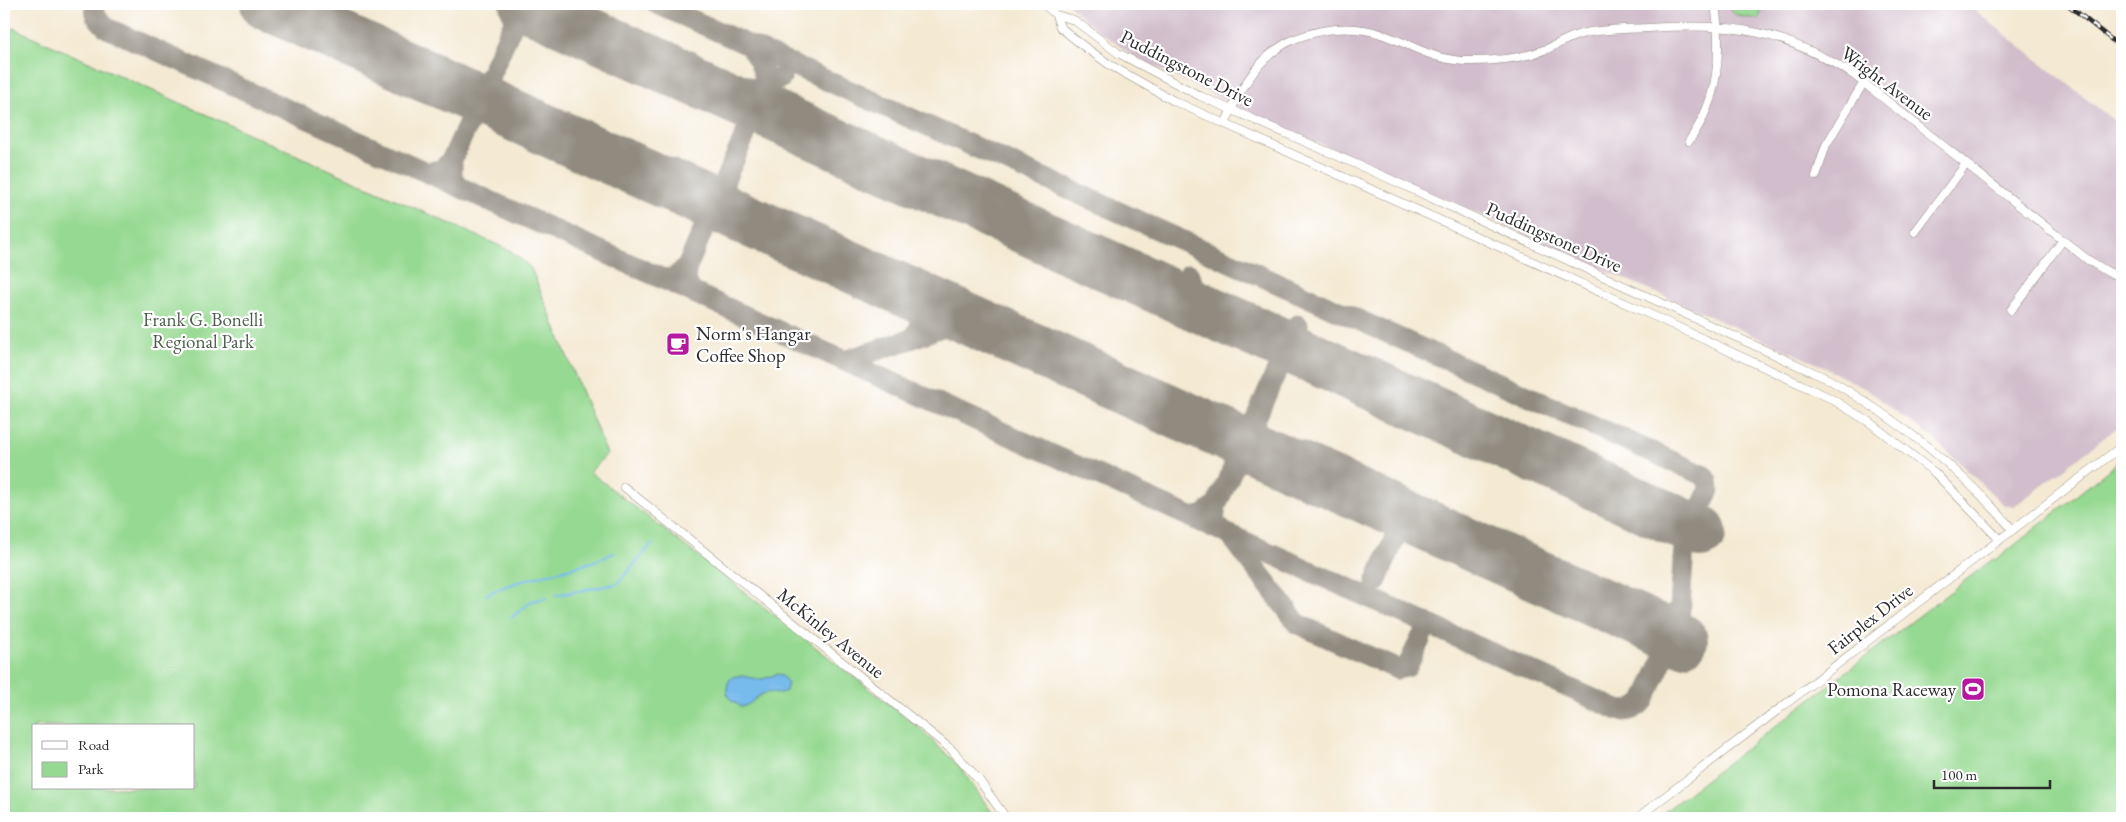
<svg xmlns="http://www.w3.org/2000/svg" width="2126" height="822" font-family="'EB Garamond',serif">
<rect width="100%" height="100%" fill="#fff"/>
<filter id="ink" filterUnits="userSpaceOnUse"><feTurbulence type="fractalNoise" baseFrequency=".02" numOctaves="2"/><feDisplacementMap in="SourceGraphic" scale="10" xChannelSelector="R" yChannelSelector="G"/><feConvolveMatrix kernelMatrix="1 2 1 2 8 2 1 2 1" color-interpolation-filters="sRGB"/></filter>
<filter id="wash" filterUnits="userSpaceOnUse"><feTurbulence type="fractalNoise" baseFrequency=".0096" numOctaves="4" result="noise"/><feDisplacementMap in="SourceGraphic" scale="20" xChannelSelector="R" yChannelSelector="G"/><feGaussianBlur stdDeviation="1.12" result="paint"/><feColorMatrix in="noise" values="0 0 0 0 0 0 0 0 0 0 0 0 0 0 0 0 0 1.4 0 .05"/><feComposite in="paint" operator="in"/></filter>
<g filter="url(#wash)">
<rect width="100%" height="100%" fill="#f4e9d3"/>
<path fill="#d1bdcb" d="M1068 4H1967L2122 127V424L2020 502 2013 506 2004 505 1933 438 1866 389 1818 364 1261 118 1135 57 1093 27Z"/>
<path fill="#96d992" stroke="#60825e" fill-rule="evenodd" d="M1729 4H1763L1759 19C1746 17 1731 18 1729 4Z
M4 24 511 251 531 268 607 454 590 472 917 726 959 766 996 818H4ZM34 726H194V788H34Z
M2122 459V818H1656L1993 559 1996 560Z"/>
<path fill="#77baec" stroke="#51728c" d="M777 674 781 675 788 683 786 691C779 695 773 691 766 693 756 695 752 705 741 707L731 700 727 693C726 665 749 680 761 679 766 679 772 675 777 674Z"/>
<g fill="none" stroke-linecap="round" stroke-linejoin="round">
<path stroke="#77baec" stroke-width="2.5" d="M486 595C526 574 573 573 614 553
M556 595 617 584 652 544
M512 617 532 601 546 598"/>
<path stroke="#908a7f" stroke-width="21" d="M94 4 96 16 107 28 1618 710C1629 713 1636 708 1644 701L1679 624 1684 545 1709 490 1708 481 1703 475 657 4
M749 46 758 59 781 115 788 122
M490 75 522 4
M726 94 746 92 781 78
M731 96C743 107 750 114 747 131 761 114 773 119 792 123
M502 110C492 99 486 90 490 75L478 87 459 91 468 104 469 122 483 112 502 110
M452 159 469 122
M428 173 443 169 452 159V176L458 186
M724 182 747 131
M687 193C703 195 713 194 724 182L725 202 738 216
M687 193C700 204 704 211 704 228L717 217 738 216
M687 267 704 228
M665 279 675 277 687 267 685 278 691 291
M1167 291 1181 290 1187 283 1189 274 1198 296 1216 314
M909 292C924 309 928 318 913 338L957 321 982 325
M1266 336 1278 351V368L1295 357 1310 356
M1266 336H1283L1298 325 1299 339 1310 356
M845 361 913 338
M1255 420 1278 368
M1223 433 1233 448 1234 466 1243 458 1264 452
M1226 435 1245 430 1255 420V434L1261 450
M1216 506 1234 466
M1384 506 1393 518 1395 538 1410 526 1422 523
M1193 518 1204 515 1216 506 1214 521 1221 531
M1234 540 1298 624 1397 669 1407 667 1421 638
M1376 582 1395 538
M1655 628 1673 618 1681 605"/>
<path stroke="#908a7f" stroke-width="52" d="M266 4 1682 640
M525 4 1701 532"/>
</g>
</g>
<g filter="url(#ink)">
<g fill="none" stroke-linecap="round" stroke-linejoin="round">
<g stroke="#908a7f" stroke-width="9">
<path id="minor" d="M1044 4 1056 15 1060 27 1082 45 1110 65 1174 101 1658 318 1830 398 1869 422 1935 473 2000 540
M1056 15 1074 20 1118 53 1200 96 1381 175 1830 380C1901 422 1959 467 2013 530
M1225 124C1241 86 1263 47 1306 35 1331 27 1359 26 1384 35 1417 47 1435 62 1473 61 1498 61 1524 58 1547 49 1560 43 1571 36 1585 33 1606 29 1628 29 1649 28 1735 23 1780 29 1854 75L2088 260 2108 272 2122 277
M1689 141C1719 99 1722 53 1715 4
M1816 176 1826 145 1864 82
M1915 232 1966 164
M2011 310 2063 240
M624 487 952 750 979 780 1006 818
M1637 818 2122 446"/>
</g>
<use href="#minor" stroke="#fff" stroke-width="8"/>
<g stroke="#2b2b2b" stroke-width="4.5">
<path id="rail" d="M2067 4 2122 48"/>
</g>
<use href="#rail" stroke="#fff" stroke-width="2.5" stroke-dasharray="8" stroke-linecap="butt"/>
</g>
</g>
<defs>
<g id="cafe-square" transform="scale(1.25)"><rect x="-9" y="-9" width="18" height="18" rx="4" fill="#b5179e" stroke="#fff"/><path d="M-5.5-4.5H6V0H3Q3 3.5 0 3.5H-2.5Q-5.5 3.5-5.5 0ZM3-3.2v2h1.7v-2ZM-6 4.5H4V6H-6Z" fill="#fff"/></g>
<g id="stadium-square" transform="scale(1.25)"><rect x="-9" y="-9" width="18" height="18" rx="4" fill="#b5179e" stroke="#fff"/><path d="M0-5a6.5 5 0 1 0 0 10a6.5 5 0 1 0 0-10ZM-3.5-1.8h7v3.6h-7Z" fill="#fff"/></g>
</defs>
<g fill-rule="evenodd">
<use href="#cafe-square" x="678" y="344"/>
<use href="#stadium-square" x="1973" y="689"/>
</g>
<g text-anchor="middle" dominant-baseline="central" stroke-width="4.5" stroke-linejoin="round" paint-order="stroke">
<g font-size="19" fill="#2b2b2b" stroke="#fff">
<text transform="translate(1187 68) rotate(27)">Puddingstone Drive</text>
<text transform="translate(1887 83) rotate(37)">Wright Avenue</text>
<text transform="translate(1554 237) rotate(24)">Puddingstone Drive</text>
<text transform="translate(1870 619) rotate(-38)">Fairplex Drive</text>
<text transform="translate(831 633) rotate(39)">McKinley Avenue</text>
</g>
<g font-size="19" fill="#4b5f4a" stroke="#fff">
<text x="203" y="319">Frank G. Bonelli<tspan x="203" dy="22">Regional Park</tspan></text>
</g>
<g font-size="19" fill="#2b2b2b" stroke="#fff" text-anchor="start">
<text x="696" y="333">Norm's Hangar<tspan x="696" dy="22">Coffee Shop</tspan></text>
<text x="1956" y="689" text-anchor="end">Pomona Raceway</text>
</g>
</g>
<rect width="2126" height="822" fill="none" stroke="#fff" stroke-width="20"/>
<rect x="32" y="724" width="162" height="65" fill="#ffffff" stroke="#aaaaaa"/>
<rect x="42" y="741" width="25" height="8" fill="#ffffff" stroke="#aaaaaa"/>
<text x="78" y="750" font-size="15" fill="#2b2b2b">Road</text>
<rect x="42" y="762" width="25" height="15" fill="#96d992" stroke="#aaaaaa"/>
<text x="78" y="774" font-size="15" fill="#2b2b2b">Park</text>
<path d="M1934 780v8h116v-8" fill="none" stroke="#2b2b2b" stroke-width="2.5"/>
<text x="1941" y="780" font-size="15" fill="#2b2b2b" stroke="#ffffff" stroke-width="4" paint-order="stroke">100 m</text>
</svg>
